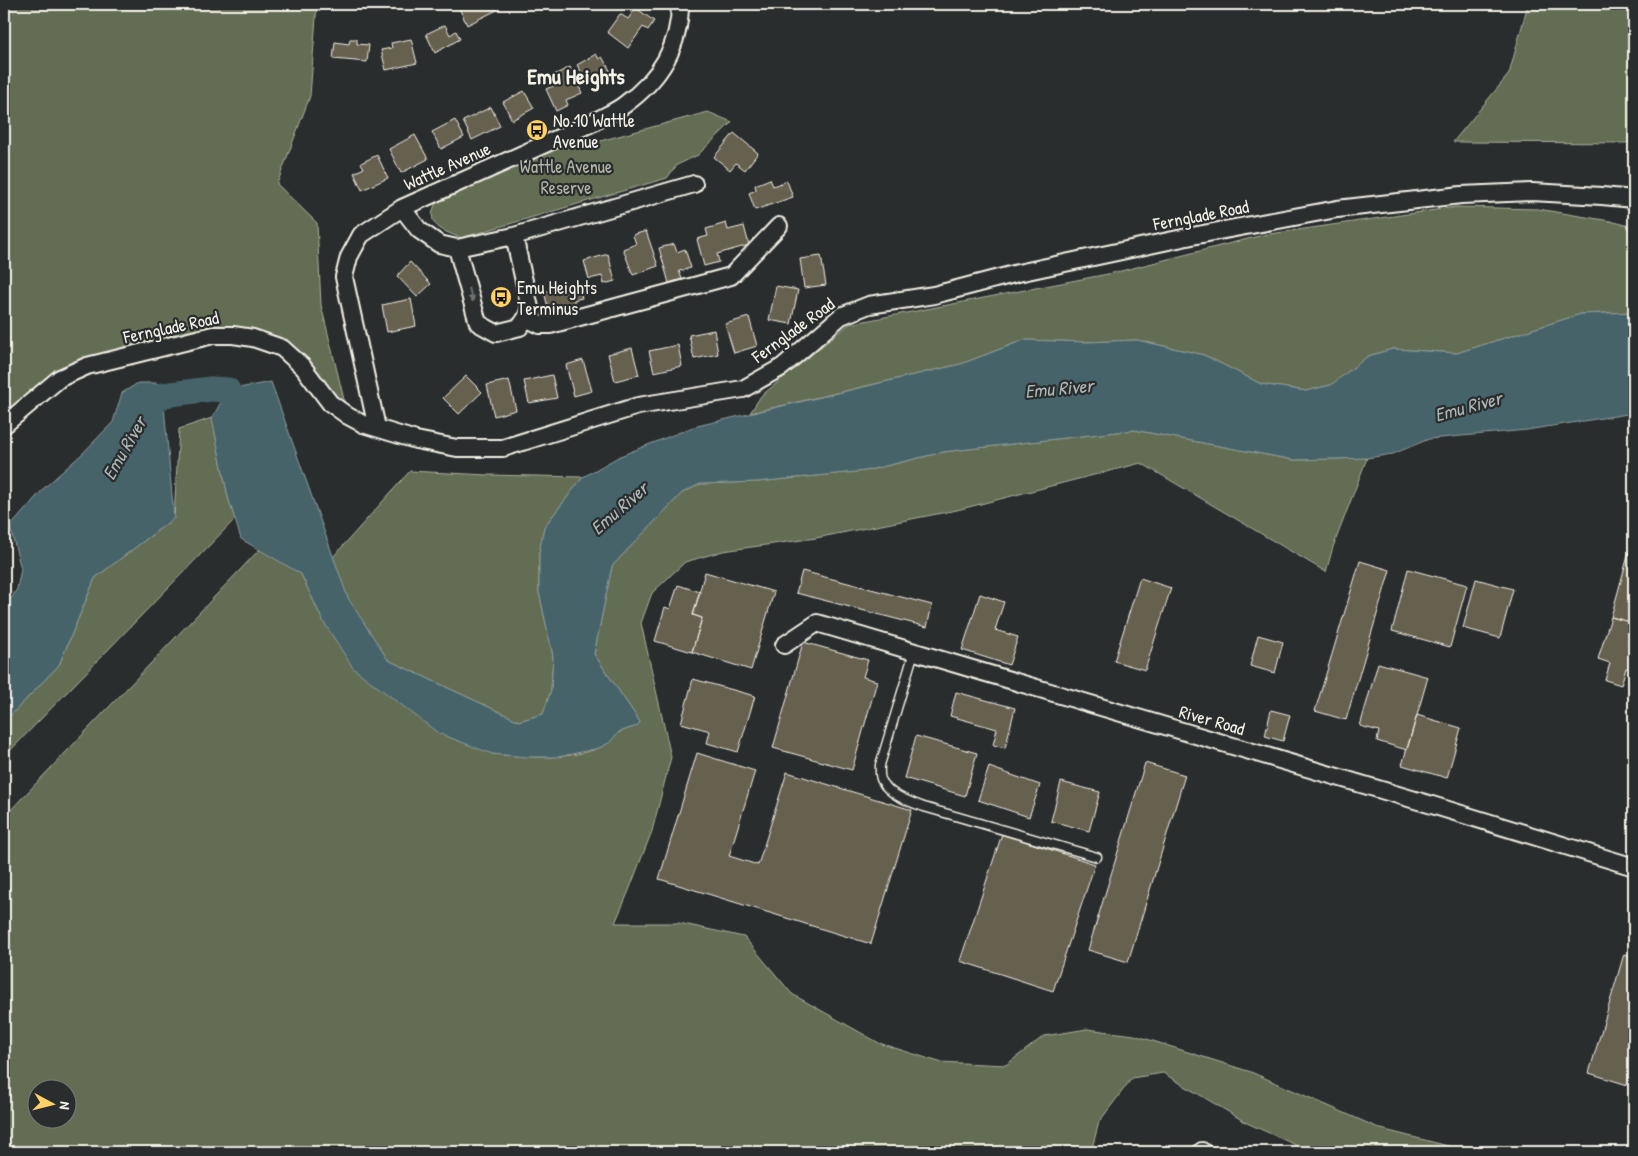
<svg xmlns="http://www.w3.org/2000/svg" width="1638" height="1156" font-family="'Patrick Hand',sans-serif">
<rect width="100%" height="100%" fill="#2a2d2e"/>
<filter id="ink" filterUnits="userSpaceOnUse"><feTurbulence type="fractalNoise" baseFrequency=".02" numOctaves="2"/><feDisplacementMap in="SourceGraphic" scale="10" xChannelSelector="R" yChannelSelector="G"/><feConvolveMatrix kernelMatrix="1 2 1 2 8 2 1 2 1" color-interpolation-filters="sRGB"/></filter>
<g filter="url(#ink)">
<path fill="#636d53" stroke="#acaf9e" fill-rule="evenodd" d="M4 4H317L310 96 277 184 317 223 321 305 348 416 303 367 233 335 87 366 4 425Z
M1528 4H1634V143L1453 142 1509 74Z
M708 112 732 122 698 155 677 165 667 178 461 238C444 231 424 226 436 203L572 141 574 148Z
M1456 207 1538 209 1610 221 1634 227V312L1581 314 1457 353 1393 349 1368 356 1331 385 1306 391 1261 384 1204 355 1137 340 1088 342 1024 340 961 364 750 413 761 396 849 324 1113 273 1263 235Z
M212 418 228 497 235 519 4 757V720L8 718 59 665 95 578 174 518 179 429Z
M1134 430 1294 460 1367 458 1333 547 1326 572 1141 463 957 510 816 538 723 551 685 562 652 593 641 623 671 757 652 831 628 893 615 923H679L744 937 792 994 879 1043 939 1062 1006 1065 1044 1036 1087 1029 1134 1035 1251 1072 1381 1129 1472 1152H1311L1247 1123 1163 1073 1132 1078 1099 1122 1091 1152H4V817L260 549 301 574 323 621 492 754C527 757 564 761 599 748 609 744 612 736 620 732 627 728 635 729 640 722L594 654 612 566 682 493 700 484 757 482 865 471 943 452ZM38 1088H68V1118H38Z
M410 471 487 475 583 477 544 527 539 553V592L553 656 551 690 543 714 519 721 388 660 348 599 333 557Z"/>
<path fill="#46636a" stroke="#8c9c9c" d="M1634 312V413L1527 430 1429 439 1393 454 1367 458 1294 460 1134 430 943 452 865 471 757 482 700 484 682 493 612 566 594 654 640 722 637 726 619 732 609 743 599 748 558 757H527L492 754 438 733 353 668 323 621 301 574 241 539 228 497 212 418 228 390 271 382 348 598 388 660 519 721 543 714 551 690 553 656 539 592V553L544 527 583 477 620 456 693 427 961 364 1024 340 1088 342 1137 340 1204 355 1261 384 1306 391 1331 385 1368 356 1393 349 1457 353 1581 314Z
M138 383H157L163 395 174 518 95 578 59 665 8 718 4 720V609L17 589 21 569 10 527 44 488 82 454 113 422 122 393Z"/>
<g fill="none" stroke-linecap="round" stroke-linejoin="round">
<path stroke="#46636a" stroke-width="25" d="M138 418 163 395 211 389 228 390 243 419"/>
</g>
<path fill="#66604f" stroke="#f4f1e8" d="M466 4H494L497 10 467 25 459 8Z
M636 8 654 21 648 30 643 27 628 48 607 32 620 14 628 19Z
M445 25 450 35 456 31 460 39 435 53 426 34Z
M350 39H357V44L369 45 367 62 333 59 335 42 349 44Z
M411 39 417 63 386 70 381 50 392 48 391 43Z
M596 54 599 59 602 57 611 72 590 85 577 65Z
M570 67 582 93 566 100 568 105 556 111 546 89 558 84 554 75Z
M524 91 534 108 512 120 503 102Z
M491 107 500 126 472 140 463 121Z
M455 120 464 137 441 149 432 132Z
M734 133 758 153 745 170 736 163 730 170 714 157Z
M415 135 428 159 401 173 389 149Z
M377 155 388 178 362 190 354 173 364 168 361 163Z
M770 179 773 186 787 181 793 197 755 210 749 193 756 190 755 185Z
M726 223 728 230 744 226 749 245 717 254 719 262 704 266 697 239 708 236 706 229Z
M646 231 658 266 633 275 623 249 636 244 633 235Z
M674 244 677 252 685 249 691 268 679 271 682 279 669 283 659 248Z
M608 254 615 281 604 284 602 276 589 279 584 261Z
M821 256 826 285 804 288 800 259Z
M410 262 431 284 417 297 397 276Z
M578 283 582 298 574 300V304L549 311 544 292Z
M776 286 798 290 791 324 769 320Z
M411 299 416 326 387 332 382 305Z
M749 317 757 346 734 353 725 324Z
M714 330 718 354 694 359 689 335Z
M678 345 682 366 654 372 649 351Z
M632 348 639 375 615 381 608 354Z
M583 360 592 391 574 396 566 365Z
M552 375 557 398 529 403 524 381Z
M466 376 482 392 459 414 443 398Z
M509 380 516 410 494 416 487 385Z
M1634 534V623L1611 617Z
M1360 561 1390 570 1346 720 1315 711Z
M1408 569 1467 585 1450 647 1392 631Z
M802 571 932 605 927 627 796 593Z
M705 572 774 592 751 670 692 652 702 618 693 615Z
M1140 578 1171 588 1145 670 1114 661Z
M1476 579 1513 589 1500 638 1463 628Z
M678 585 700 592 693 615 702 618 692 652 655 641 665 607 670 609Z
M980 594 1004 602 995 630 1018 637 1009 665 962 650Z
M1611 617 1634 623V670L1626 668 1621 685 1605 680 1610 663 1598 659Z
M1258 635 1283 642 1275 673 1250 666Z
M803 642 868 660 863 677 877 681 852 770 773 748Z
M1378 663 1428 677 1407 750 1377 741 1379 731 1360 726Z
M693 679 755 696 738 752 707 743 710 731 681 723Z
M956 692 1015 708 1005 748 993 745 997 729 950 716Z
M1271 710 1290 715 1283 741 1265 736Z
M1417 715 1461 728 1447 778 1402 765Z
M916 736 977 753 965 796 904 778Z
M697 753 755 771 729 856 758 865 787 772 912 810 871 944 659 879Z
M1145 763 1185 775 1128 962 1088 950Z
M989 767 1040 785 1029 817 978 800Z
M1061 782 1100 792 1089 831 1051 821Z
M1002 834 1095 864 1053 991 960 961Z
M1624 954 1634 957V1087L1589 1073Z"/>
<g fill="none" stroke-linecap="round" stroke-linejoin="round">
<g stroke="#f4f1e8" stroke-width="11">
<path id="service" d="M914 652 880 765C880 770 879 777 882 781 889 795 910 802 924 807L1097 857"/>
</g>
<g stroke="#f4f1e8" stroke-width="20">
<path id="minor" d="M402 208 419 230 439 244 457 248 514 236 694 184
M514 236 530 308 526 318 540 325H550L731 276 779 226
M457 248 478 323 496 333 520 327 526 318
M4 425 60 378 87 366 213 335H233L253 338 282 348 303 367 330 403 348 416 363 424 416 440 457 448H503L638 406 743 389 782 367 841 316 869 305 934 295 1018 273 1192 236 1337 209 1461 195 1532 192 1602 196 1634 199
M377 428 344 277 349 257 361 235 402 208 594 122C604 116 615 112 624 105 659 80 680 47 680 4
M784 645 817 623 1432 805 1634 867
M1202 1151 1203 1152"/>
</g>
<use href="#service" stroke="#2a2d2e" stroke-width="8"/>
<use href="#minor" stroke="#2a2d2e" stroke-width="16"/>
</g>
<defs><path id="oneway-solid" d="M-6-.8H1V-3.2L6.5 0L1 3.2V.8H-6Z" transform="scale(1.25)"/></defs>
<use fill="#71726f" href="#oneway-solid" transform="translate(471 295) rotate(74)"/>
</g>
<defs>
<g id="bus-disc" transform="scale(1.125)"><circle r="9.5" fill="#ffd166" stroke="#2a2d2e"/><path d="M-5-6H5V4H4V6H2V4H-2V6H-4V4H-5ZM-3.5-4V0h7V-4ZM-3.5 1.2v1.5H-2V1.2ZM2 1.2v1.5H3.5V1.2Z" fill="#111"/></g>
</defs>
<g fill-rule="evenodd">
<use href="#bus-disc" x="537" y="130"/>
<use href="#bus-disc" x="501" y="297"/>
</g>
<g text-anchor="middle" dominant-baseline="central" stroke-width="4.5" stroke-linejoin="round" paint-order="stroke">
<g font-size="18" fill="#f4f1e8" stroke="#2a2d2e" text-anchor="start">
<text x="553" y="120">No.10 Wattle<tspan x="553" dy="21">Avenue</tspan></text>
<text x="517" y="287">Emu Heights<tspan x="517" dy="21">Terminus</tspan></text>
</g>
<g font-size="18" fill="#f4f1e8" stroke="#2a2d2e">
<text transform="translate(447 166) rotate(-24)">Wattle Avenue</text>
<text transform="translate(1201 215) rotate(-11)">Fernglade Road</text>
<text transform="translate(171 327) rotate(-12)">Fernglade Road</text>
<text transform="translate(793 330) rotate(-36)">Fernglade Road</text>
<text transform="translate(1212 720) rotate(16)">River Road</text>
</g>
<g font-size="18" fill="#b3b6a5" stroke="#2a2d2e">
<text x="566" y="166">Wattle Avenue<tspan x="566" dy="21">Reserve</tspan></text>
</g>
<g font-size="19" font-style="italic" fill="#aeb8b6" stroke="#2a2d2e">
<text transform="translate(1059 388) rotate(-5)">Emu River</text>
<text transform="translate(1468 406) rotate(-15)">Emu River</text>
<text transform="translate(124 448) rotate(-60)">Emu River</text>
<text transform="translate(619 508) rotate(-41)">Emu River</text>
</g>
<g font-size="22" font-weight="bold" fill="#f4f1e8" stroke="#2a2d2e">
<text x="576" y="76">Emu Heights</text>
</g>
</g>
<rect width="1638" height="1156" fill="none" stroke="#2a2d2e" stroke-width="20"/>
<rect x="10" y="10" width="1618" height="1136" fill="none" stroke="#f4f1e8" stroke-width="2" filter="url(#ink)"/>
<g transform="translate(52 1104) rotate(97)"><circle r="24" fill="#2a2d2e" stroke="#7b7b78"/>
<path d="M0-4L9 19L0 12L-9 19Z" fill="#ffd166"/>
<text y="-8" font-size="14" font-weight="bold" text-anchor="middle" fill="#f4f1e8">N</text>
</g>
</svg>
